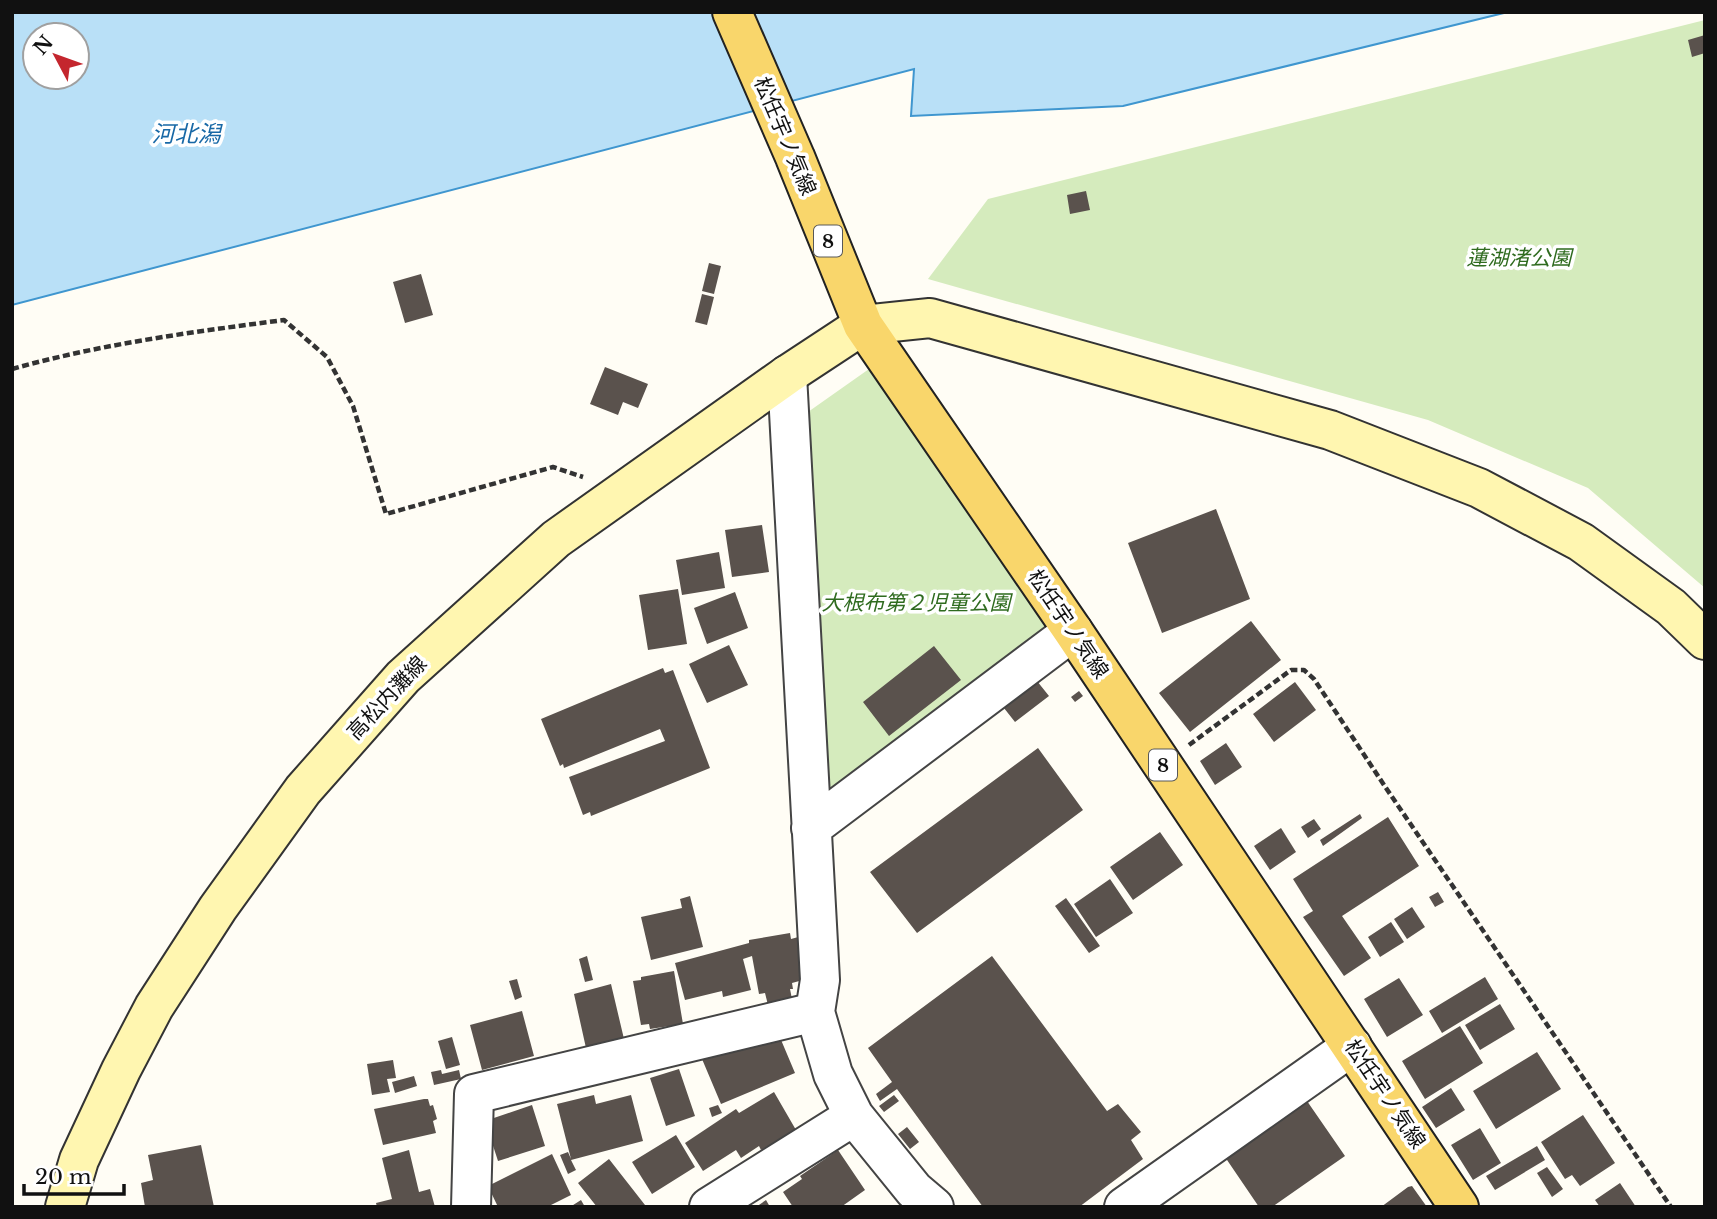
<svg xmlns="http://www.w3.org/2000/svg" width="1717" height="1219" font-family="'Libre Baskerville','Noto Sans JP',serif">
<rect width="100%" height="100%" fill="#fffdf5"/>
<path fill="#d5ebbd" d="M1705 20V588L1588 488 1428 420 928 279 988 199Z
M869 369 1053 624 827 802 808 412Z"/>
<path fill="#b9e0f7" stroke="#3f96cf" stroke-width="2" fill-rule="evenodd" d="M12 12H1508L1123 106 911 116 914 69 12 305ZM35 35H77V77H35Z"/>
<path fill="#5a524d" d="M1705 35V53L1692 57 1688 40Z
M1086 191 1090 210 1070 214 1067 195Z
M709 263 721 266 714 294 702 291Z
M421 274 433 315 405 323 393 282Z
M702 294 714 297 707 325 695 322Z
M605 367 648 384 638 408 623 402 618 415 590 404Z
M1216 509 1250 599 1162 633 1128 543Z
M762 525 769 572 732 577 725 530Z
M719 552 725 588 682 595 676 560Z
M678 589 687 644 648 650 639 595Z
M735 592 748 628 707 644 694 608Z
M1251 621 1281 660 1190 732 1159 693Z
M729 645 748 685 707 703 689 664Z
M934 646 961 680 889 736 863 702Z
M663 668 665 673 673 670 710 768 591 816 590 812 583 815 569 777 665 741 660 729 564 768 563 764 560 766 541 719Z
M1037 681 1049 696 1015 722 1000 703Z
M1295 682 1316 710 1274 742 1253 714Z
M1079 691 1083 696 1075 702 1071 697Z
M1226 743 1242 767 1215 785 1200 761Z
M1038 748 1083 810 917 933 870 872Z
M1360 814 1362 818 1323 846 1320 840Z
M1388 817 1419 866 1342 916 1371 958 1344 976 1303 917 1313 911 1293 879Z
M1314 819 1321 829 1308 838 1301 827Z
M1281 828 1296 852 1270 870 1254 846Z
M1160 832 1183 865 1133 900 1110 867Z
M1110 879 1133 913 1096 937 1074 904Z
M1438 892 1444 902 1435 907 1429 897Z
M690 896 703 947 651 960 641 917 682 908 680 899Z
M1066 898 1100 946 1089 953 1055 906Z
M1412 907 1425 927 1407 939 1394 919Z
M1391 922 1404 942 1380 957 1368 937Z
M790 933 791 939 802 936 803 980 792 983 793 989H790L792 999 768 1005 765 993 759 994 752 956 743 959 751 990 723 997 722 991 685 1000 675 963 749 943V940Z
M587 956 593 980 585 982 579 959Z
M992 956 1107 1111 1118 1104 1141 1132 1131 1140 1143 1159 1079 1207H983L897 1089 880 1101 876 1094 892 1082 868 1048Z
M674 971 683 1024 650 1029 649 1024 641 1025 633 981 641 980V977Z
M1485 977 1498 999 1442 1033 1429 1011Z
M1399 978 1423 1015 1387 1037 1364 999Z
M517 979 522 997 515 1000 509 981Z
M611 984 624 1039 586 1048 574 994Z
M1500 1004 1515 1029 1480 1050 1465 1025Z
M522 1011 534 1056 482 1070 470 1025Z
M1460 1026 1483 1063 1425 1099 1402 1061Z
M776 1028 795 1073 721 1104 702 1059Z
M452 1037 460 1065 446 1069 438 1041Z
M1537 1052 1561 1089 1496 1129 1473 1091Z
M393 1060 396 1078 387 1079 390 1092 372 1095 367 1064Z
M679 1069 695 1116 666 1126 650 1078Z
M441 1070 442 1074 459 1070 461 1079 434 1085 431 1072Z
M414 1076 417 1086 395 1093 392 1082Z
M1451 1088 1465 1110 1436 1128 1422 1107Z
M774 1092 796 1130 761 1150 759 1146 741 1158 736 1150 703 1171 685 1143 736 1109 739 1113Z
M594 1095 596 1104 631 1095 643 1141 571 1160 576 1170 568 1174 560 1155 568 1152 571 1159 557 1104Z
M894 1095 899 1101 884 1112 879 1106Z
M424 1099H428L430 1106 433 1105 437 1119 433 1121 436 1133 383 1145 374 1109Z
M1307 1101 1345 1156 1272 1207H1259L1225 1157Z
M532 1105 545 1146 498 1161 485 1121Z
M718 1105 722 1113 712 1117 709 1108Z
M1583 1115 1615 1163 1580 1186 1572 1175 1565 1179 1541 1142Z
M907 1127 919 1142 910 1149 898 1134Z
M1480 1128 1501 1163 1473 1180 1451 1145Z
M676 1135 695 1167 652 1194 632 1162Z
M201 1145 214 1207H145L141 1183 153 1180 148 1155Z
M1537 1146 1545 1160 1495 1190 1486 1176Z
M409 1150 419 1192 430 1189 435 1207H377L376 1203 392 1199 382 1158Z
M838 1150 865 1190 841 1207H793L783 1192 802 1179 800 1176Z
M552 1154 571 1195 547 1207H498L488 1186Z
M609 1159 645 1205 644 1207H597L578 1183Z
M1547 1167 1563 1189 1552 1197 1537 1173Z
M1620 1183 1636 1207H1600L1595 1200Z
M1412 1186 1427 1207H1381L1408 1187Z
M581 1200 585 1207H570Z
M766 1200 770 1207H756Z"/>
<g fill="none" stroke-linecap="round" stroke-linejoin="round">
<g stroke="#444" stroke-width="42">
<path id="street" d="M787 375 820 980 815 1012 833 1074 854 1116 914 1190 934 1207
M811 828 1073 631
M471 1207 474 1094 815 1012
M709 1207 854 1116
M1124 1207 1352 1046"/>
</g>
<g stroke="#333" stroke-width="42">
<path id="secondary" d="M65 1207 79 1160 121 1070 154 1007 218 908 303 790 403 677 556 539 787 375 863 325 930 318 1330 430 1479 488 1581 542 1671 607 1705 640"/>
</g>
<g stroke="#222" stroke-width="42">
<path id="primary" d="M732 12 795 157 863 325 1073 631 1459 1207"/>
</g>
<path stroke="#333" stroke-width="4.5" stroke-dasharray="7 3.5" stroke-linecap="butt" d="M12 369C101 344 192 332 284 320L327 357 353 406 386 514 553 467 583 477
M1189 745 1291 670H1304L1314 679 1386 788 1671 1207"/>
<use href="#street" stroke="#fff" stroke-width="38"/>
<use href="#secondary" stroke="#fff6b0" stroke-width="38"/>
<use href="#primary" stroke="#f9d66b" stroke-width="38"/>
</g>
<g text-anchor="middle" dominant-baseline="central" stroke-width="7" stroke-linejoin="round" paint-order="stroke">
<g fill="#fff" stroke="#585858" stroke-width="2">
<rect x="814" y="225.5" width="28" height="31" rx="5"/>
<rect x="1149" y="749.5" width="28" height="31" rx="5"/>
</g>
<g font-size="19" font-weight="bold" fill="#111">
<text x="828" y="241">8</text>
<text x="1163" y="765">8</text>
</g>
<g font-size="21" fill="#111" stroke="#fff">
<text transform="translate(785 136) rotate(67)">松任宇ノ気線</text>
<text transform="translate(1068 624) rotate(56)">松任宇ノ気線</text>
<text transform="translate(387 698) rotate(-47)">高松内灘線</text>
<text transform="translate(1385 1094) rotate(56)">松任宇ノ気線</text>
</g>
<g font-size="21" font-style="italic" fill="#2f6b1f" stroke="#fff">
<text x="1519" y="258">蓮湖渚公園</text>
<text x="916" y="603">大根布第２児童公園</text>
</g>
<g font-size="23" font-style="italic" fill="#1768a6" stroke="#fff">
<text x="186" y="134">河北潟</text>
</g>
</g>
<rect width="1717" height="1219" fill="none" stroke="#111111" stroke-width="28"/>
<g transform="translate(56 56) rotate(311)"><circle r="33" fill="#ffffff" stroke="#a0a0a0" stroke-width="2"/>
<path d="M0-5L12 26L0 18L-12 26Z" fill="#c4262e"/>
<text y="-10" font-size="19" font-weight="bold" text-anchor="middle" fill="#111111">N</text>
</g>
<path d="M24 1184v10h100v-10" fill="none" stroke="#111111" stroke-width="3.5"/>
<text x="35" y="1184" font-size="21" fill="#111111" stroke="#ffffff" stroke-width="5" paint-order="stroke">20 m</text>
</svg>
